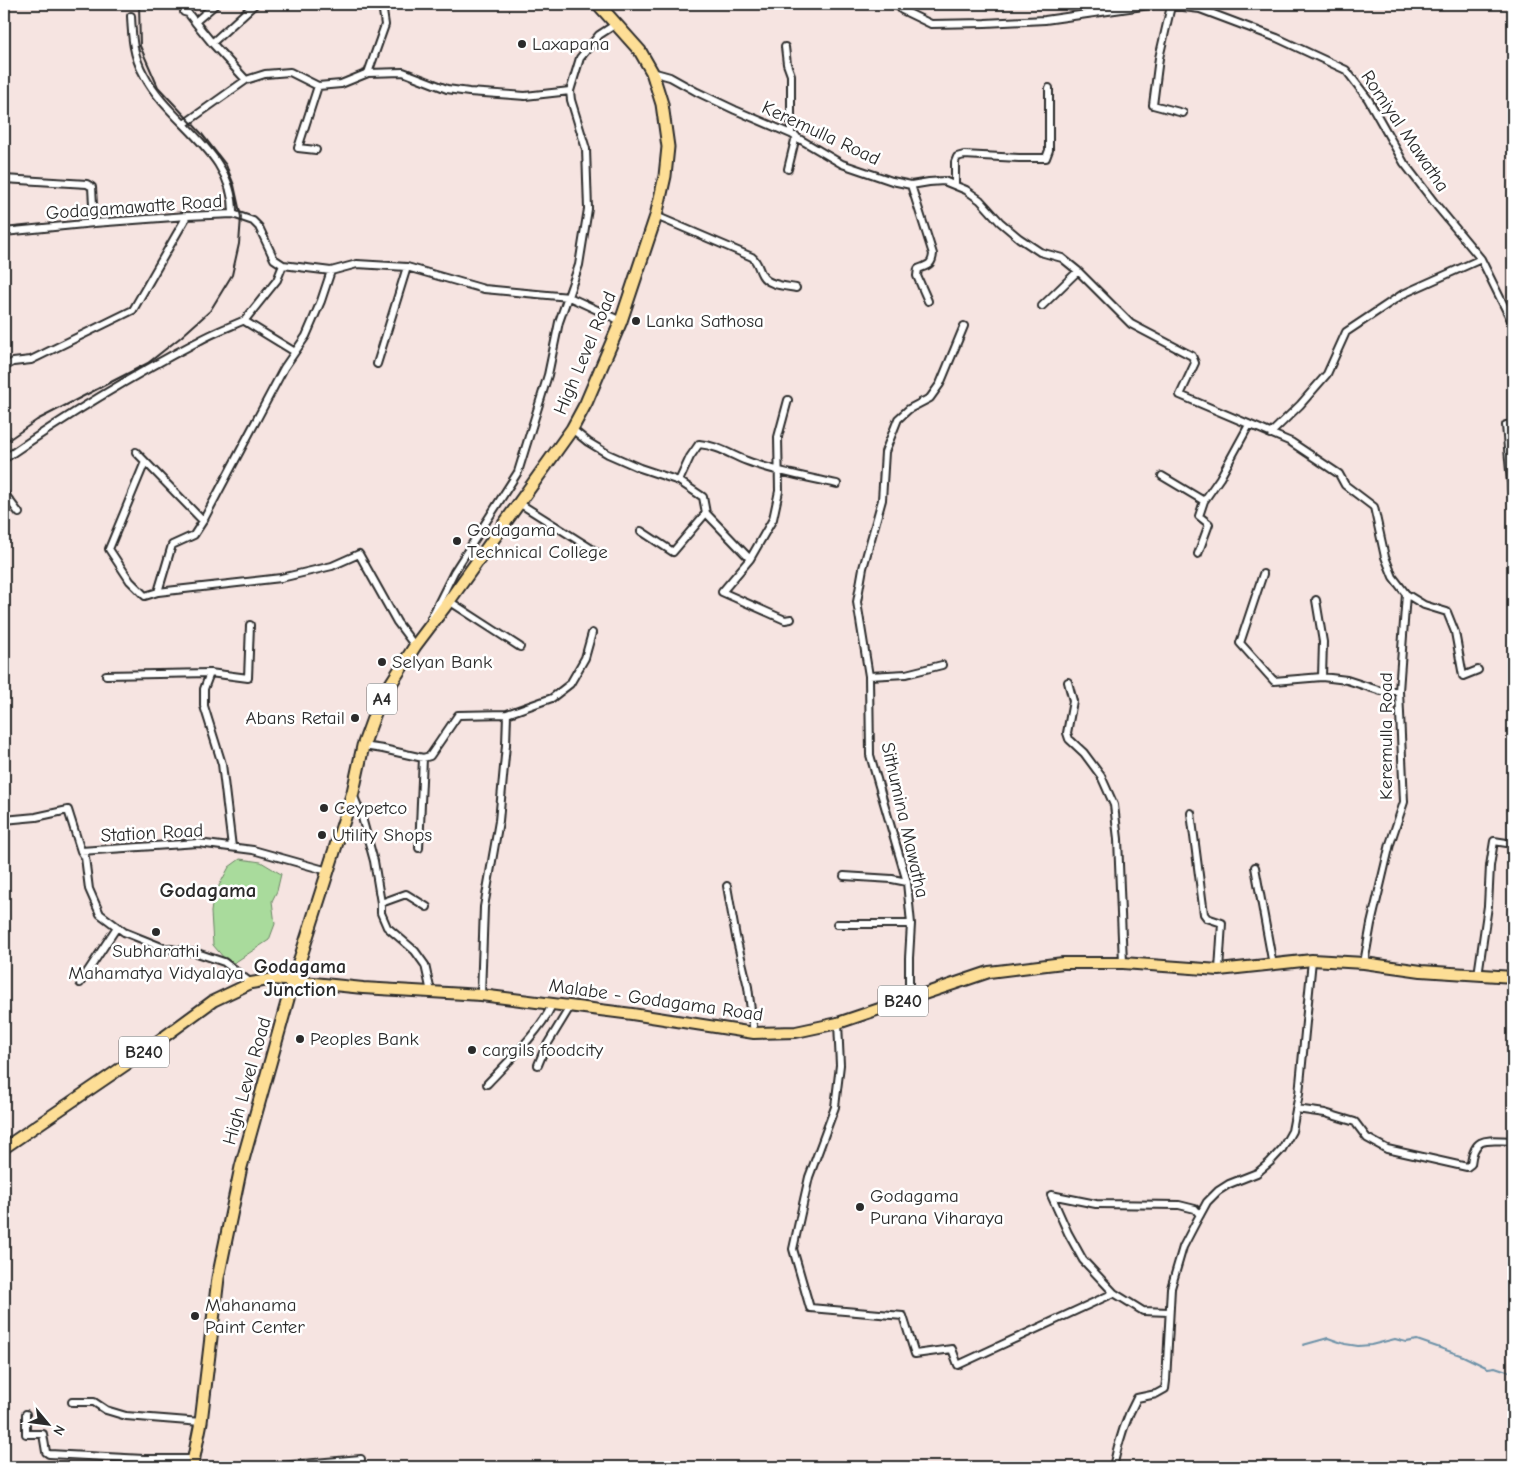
<svg xmlns="http://www.w3.org/2000/svg" width="1517" height="1471" font-family="'Comic Neue',sans-serif">
<rect width="100%" height="100%" fill="#f6e4e1"/>
<filter id="ink" filterUnits="userSpaceOnUse"><feTurbulence type="fractalNoise" baseFrequency=".02" numOctaves="2"/><feDisplacementMap in="SourceGraphic" scale="10" xChannelSelector="R" yChannelSelector="G"/><feConvolveMatrix kernelMatrix="1 2 1 2 8 2 1 2 1" color-interpolation-filters="sRGB"/></filter>
<g filter="url(#ink)">
<path fill="#a9db9c" stroke="#6a8364" d="M240 859 261 862 281 874 277 891 272 901 275 924 269 940 234 963 224 958 213 945 211 912 213 897 229 867Z"/>
<g fill="none" stroke-linecap="round" stroke-linejoin="round">
<path stroke="#6e92a8" stroke-width="2" d="M1303 1345 1328 1338 1345 1344 1358 1346 1371 1345 1395 1339 1406 1342 1417 1340 1463 1356 1488 1368 1495 1367 1513 1373"/>
<g stroke="#2b2b2b" stroke-width="10">
<path id="street" d="M897 4 902 10 931 24 985 23 1045 20 1157 4 1200 9 1277 38 1346 70 1368 99 1404 163 1437 206 1481 259 1513 324
M1171 6 1159 58 1153 105 1183 113
M184 12 188 13 195 22
M131 16C132 37 133 56 144 75 170 125 234 151 233 214
M212 43 195 22 216 4
M785 47 787 64 791 75V134
M652 72 670 77 697 92 735 110 791 134 842 164 892 181 911 185 929 182 944 181 966 190 980 200 1000 222 1019 238 1040 252 1062 258 1078 271 1131 324 1192 356 1195 363 1180 395 1291 442 1339 474 1345 485 1374 507 1385 557 1393 577 1406 594
M368 73 385 25 382 4
M246 80 212 43 255 4
M184 124 246 80 265 74 290 72 318 86 341 84 368 73 403 72 447 89 469 92 525 96 570 91
M316 150 298 148 318 86
M788 169 796 136
M4 179 87 184 92 187 94 223
M911 185 933 254C932 265 928 265 918 269L917 276 928 301
M955 185V162L957 157 964 155 1019 158H1046L1049 150V88
M656 216 752 257C758 262 758 268 762 275 767 285 785 286 796 288
M4 232 94 223 187 216 233 214 253 221 259 227 274 259 283 265 331 271 357 264 407 267 484 289 569 297 621 321
M283 265 277 280 245 320 246 322 295 352
M331 271 321 301 306 336 284 368 203 521 194 535 172 545 158 592 281 578 332 566 359 554 397 622 415 646
M1042 306 1078 271
M377 364 407 267
M4 367 13 362 31 360 133 310 187 216
M1513 424 1506 425 1512 495H1513
M572 429 588 442 608 454 640 468 679 481 703 497 706 513 673 552 641 531
M1270 434 1300 405 1327 374 1346 332 1403 294 1481 259
M136 452 203 521
M4 459C66 416 130 377 197 342 212 333 229 327 245 320
M145 462 109 549 130 581 145 596 158 592
M1162 476 1204 501
M679 481 690 457 699 444C719 446 729 454 747 461 776 472 807 477 837 484
M4 493 19 513
M519 503 595 551
M706 513 750 559 722 592 785 620 791 619
M1198 554 1209 524 1199 516 1204 501 1220 478 1249 425
M750 559 773 519 779 491 778 437 788 400
M1263 574 1240 643 1274 681 1322 677
M1316 600 1323 642 1322 677 1347 680 1381 691H1399
M449 601 520 647
M431 618 454 572 518 472 548 375 559 322 579 265 588 209 586 149 571 100 570 91 580 58 599 35 616 24
M210 673 204 689V706L222 764 232 847
M106 675 210 673 248 678 250 625
M869 676 906 674 942 665
M1068 682 1073 701 1067 733 1069 739 1084 753 1101 776 1114 805 1118 839 1123 963
M363 746 383 749 423 758 430 756 458 715 507 714 552 698 570 684 585 658 592 633
M353 794 361 814 374 861 381 903V913L387 927 415 951 425 965 431 992
M1191 813 1204 914 1207 918 1222 923 1219 970
M4 820 36 817 68 810 81 851 198 843 253 850 328 871
M419 848 423 758
M81 851 85 857 89 889 100 914 124 932 164 948 197 953 224 962 251 983
M1255 867 1273 965
M844 876 892 879 907 882
M727 886 736 937 748 987 754 1033
M381 903 406 894 427 907
M837 924H911
M1364 963 1371 924 1390 844 1404 802 1399 691 1406 594 1424 605 1447 612 1455 632 1463 676 1478 670
M1478 975 1488 906 1490 866 1494 841 1513 844
M80 983 117 927
M481 995 484 907 499 821 506 745 507 714
M909 999V958L911 924 907 882 870 755 869 676 857 602 863 568 882 500 885 452 898 419 909 409 930 398 940 384 964 326
M838 1023 840 1065 835 1107 809 1177 793 1249 810 1308 903 1316 915 1354 952 1349 958 1365 1114 1293 1143 1311 1169 1312
M538 1065 545 1048 570 1007
M487 1084C505 1065 545 1026 552 1004
M1296 1109 1325 1113 1355 1122 1367 1138 1387 1149 1467 1167 1471 1164C1474 1134 1489 1141 1513 1141
M1114 1293 1083 1260 1068 1233 1051 1195 1096 1204 1179 1205 1195 1209 1200 1215
M72 1402H94L106 1410 126 1416 201 1422
M26 1414V1434H43L46 1452 49 1454 144 1459H194
M268 1467 361 1459
M1113 1467C1118 1443 1125 1420 1137 1398L1156 1394 1165 1389 1166 1381 1171 1288 1183 1247 1195 1224 1207 1202 1218 1191 1229 1184 1257 1173 1270 1162 1282 1149 1292 1131 1299 1094 1312 960"/>
</g>
<g stroke="#2b2b2b" stroke-width="14">
<path id="primary" d="M4 1148 127 1064 213 1001 251 983 274 979 363 988 481 995 632 1014 754 1033 796 1032 838 1023 989 972 1063 963H1123L1219 970 1312 960 1364 963 1421 971 1513 977"/>
</g>
<g stroke="#2b2b2b" stroke-width="15">
<path id="highway" d="M192 1467 201 1422 218 1278 241 1167 293 981 353 792 363 746 375 713 385 693 415 646 449 601 572 429 586 403 621 321 656 216 665 176 668 147 662 104 652 72 640 51 598 4"/>
</g>
<use href="#street" stroke="#fff" stroke-width="6"/>
<use href="#primary" stroke="#fdde96" stroke-width="10"/>
<use href="#highway" stroke="#fdde96" stroke-width="11"/>
<path stroke="#2b2b2b" stroke-width="2" d="M4 443 37 420 148 363 181 337 210 311 232 275 239 244 241 217 234 185 226 165 202 134 158 87 140 46 139 4"/>
</g>
</g>
<g fill="#2b2b2b" stroke="#fff" stroke-width="2">
<circle cx="522" cy="44" r="5"/>
<circle cx="636" cy="321" r="5"/>
<circle cx="457" cy="541" r="5"/>
<circle cx="382" cy="662" r="5"/>
<circle cx="355" cy="718" r="5"/>
<circle cx="324" cy="808" r="5"/>
<circle cx="322" cy="835" r="5"/>
<circle cx="156" cy="932" r="5"/>
<circle cx="300" cy="1039" r="5"/>
<circle cx="472" cy="1050" r="5"/>
<circle cx="860" cy="1207" r="5"/>
<circle cx="195" cy="1316" r="5"/>
</g>
<g text-anchor="middle" dominant-baseline="central" stroke-width="5" stroke-linejoin="round" paint-order="stroke">
<g fill="#fff" stroke="#6b6b6b" stroke-width="1">
<rect x="367" y="683.5" width="30" height="31" rx="4"/>
<rect x="878" y="985.5" width="50" height="31" rx="4"/>
<rect x="119" y="1036.5" width="50" height="31" rx="4"/>
</g>
<g font-size="18" font-weight="bold" fill="#2b2b2b">
<text x="382" y="699">A4</text>
<text x="903" y="1001">B240</text>
<text x="144" y="1052">B240</text>
</g>
<g font-size="19" fill="#2b2b2b" stroke="#fff" text-anchor="start">
<text x="532" y="44">Laxapana</text>
<text x="646" y="321">Lanka Sathosa</text>
<text x="467" y="530">Godagama<tspan x="467" dy="22">Technical College</tspan></text>
<text x="392" y="662">Selyan Bank</text>
<text x="345" y="718" text-anchor="end">Abans Retail</text>
<text x="334" y="808">Ceypetco</text>
<text x="332" y="835">Utility Shops</text>
<text x="156" y="951" text-anchor="middle">Subharathi<tspan x="156" dy="22">Mahamatya Vidyalaya</tspan></text>
<text x="310" y="1039">Peoples Bank</text>
<text x="482" y="1050">cargils foodcity</text>
<text x="870" y="1196">Godagama<tspan x="870" dy="22">Purana Viharaya</tspan></text>
<text x="205" y="1305">Mahanama<tspan x="205" dy="22">Paint Center</tspan></text>
</g>
<g font-size="19" fill="#2b2b2b" stroke="#fff">
<text transform="translate(1405 131) rotate(56)">Romiyal Mawatha</text>
<text transform="translate(821 133) rotate(25)">Keremulla Road</text>
<text transform="translate(134 207) rotate(-4)">Godagamawatte Road</text>
<text transform="translate(585 353) rotate(-67)">High Level Road</text>
<text transform="translate(1386 736) rotate(-90)">Keremulla Road</text>
<text transform="translate(905 820) rotate(77)">Sithumina Mawatha</text>
<text transform="translate(152 833) rotate(-3)">Station Road</text>
<text transform="translate(656 1000) rotate(8)">Malabe - Godagama Road</text>
<text transform="translate(247 1081) rotate(-74)">High Level Road</text>
</g>
<g font-size="20" font-weight="bold" fill="#2b2b2b" stroke="#fff">
<text x="300" y="966">Godagama<tspan x="300" dy="23">Junction</tspan></text>
</g>
<g font-size="21" font-weight="bold" fill="#2b2b2b" stroke="#fff">
<text x="208" y="890">Godagama</text>
</g>
</g>
<rect width="1517" height="1471" fill="none" stroke="#fff" stroke-width="20"/>
<rect x="10" y="10" width="1497" height="1451" fill="none" stroke="#2b2b2b" stroke-width="2" filter="url(#ink)"/>
<g transform="translate(48 1424) rotate(119)" stroke="#ffffff" stroke-width="4" paint-order="stroke">
<path d="M0-4L9 19L0 12L-9 19Z" fill="#2b2b2b"/>
<text y="-8" font-size="14" font-weight="bold" text-anchor="middle" fill="#2b2b2b">N</text>
</g>
</svg>
